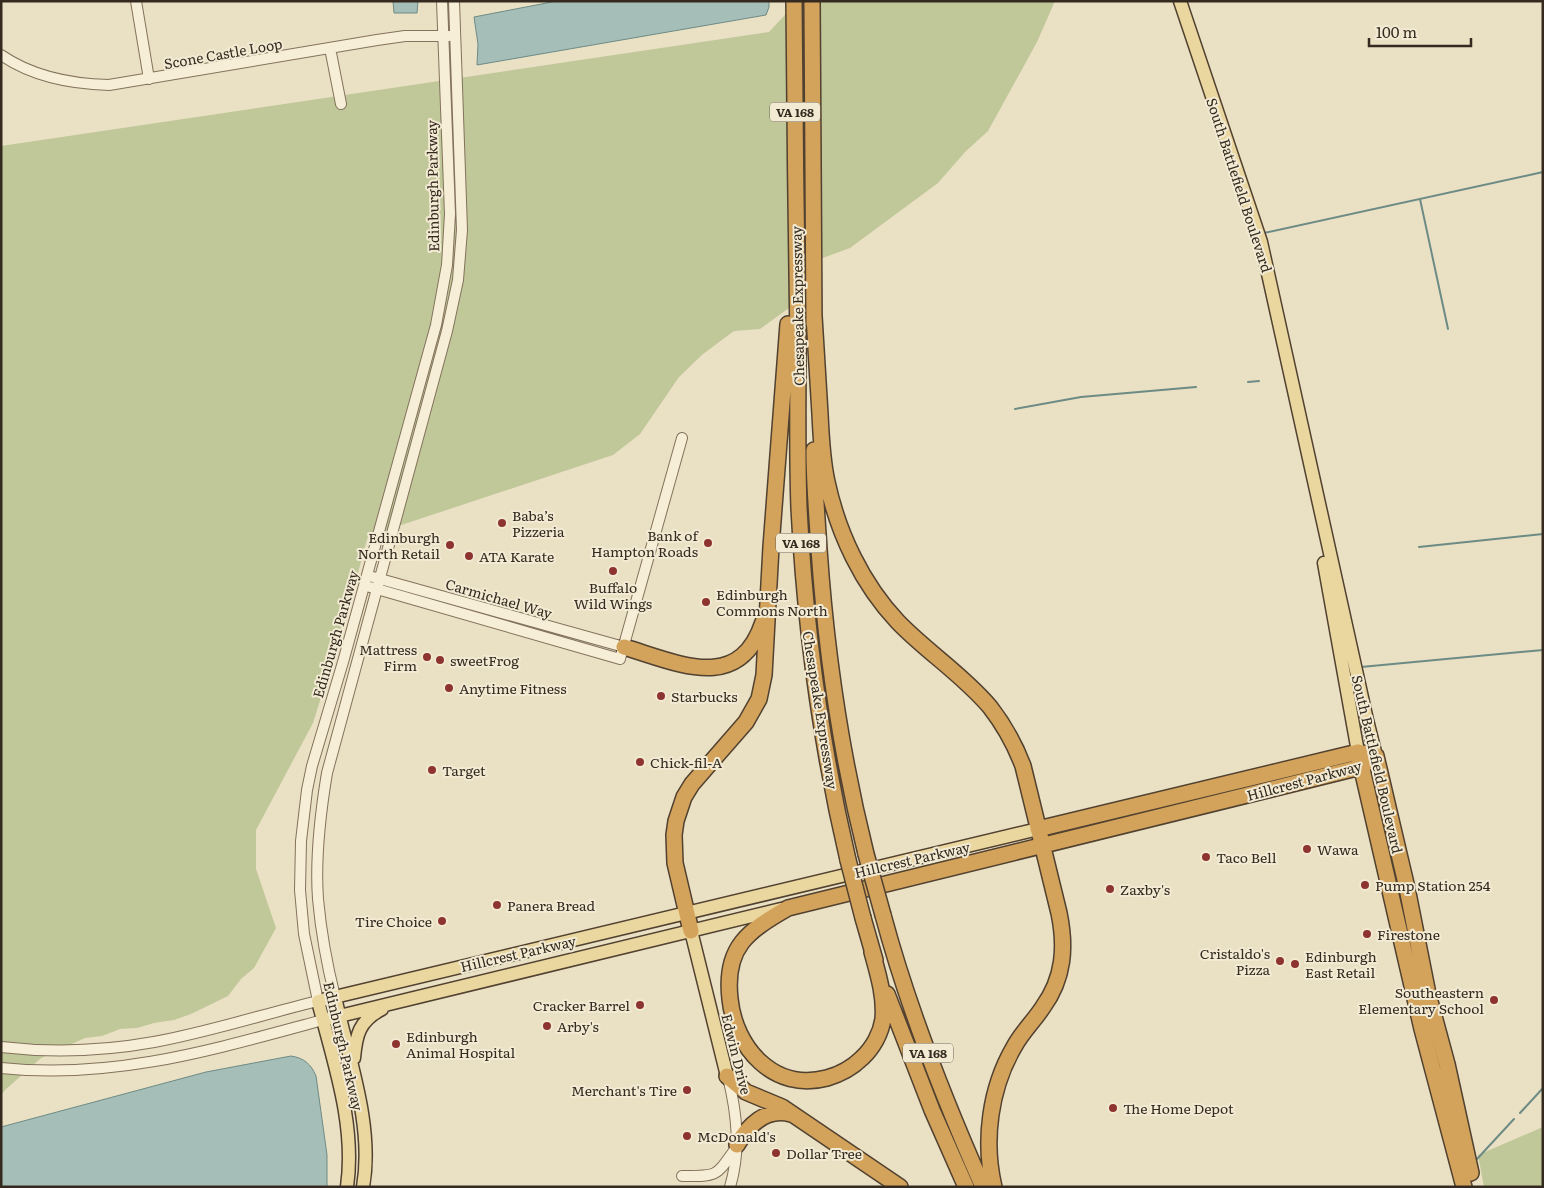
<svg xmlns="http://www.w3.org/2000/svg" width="1544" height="1188" font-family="Literata,serif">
<rect width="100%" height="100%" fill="#eae0c4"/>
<path fill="#c0c799" d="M798 1H1055L1037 42 988 131 965 152 938 183 850 248 820 259 823 276 796 303 760 329 734 331 703 354 679 377 640 434 613 455 368 536 344 624 313 723 256 830V869L276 928 254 968 241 979 228 996 191 1014 174 1020 154 1023 137 1028 120 1029 102 1036 85 1038 41 1058 5 1090 1 1095V146L769 32Z
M1543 1127V1187H1484L1478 1155Z"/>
<path fill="#a5beb7" stroke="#6d8b85" d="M393 1H418L417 13H394Z
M557 1H769V7L766 15 477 65 478 44 474 17Z
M291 1056C304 1058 311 1064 316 1076L327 1155V1187H1V1127L206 1072Z"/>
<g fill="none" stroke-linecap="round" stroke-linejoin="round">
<path stroke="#6d8b85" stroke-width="2" d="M1420 199 1448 329
M1264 233 1543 172
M1248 382 1259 381
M1015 409 1081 397 1196 387
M1419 547 1543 534
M1361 667 1543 650
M1520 1113 1543 1088
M1477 1159 1514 1119"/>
<g stroke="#83725c" stroke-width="12">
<path id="minor" d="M136 1 149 79
M330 48 341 104
M1 55C33 77 70 84 109 85L377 40 405 36H449
M373 577 624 647
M370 587 620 659 682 438
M335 997C327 965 321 932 318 899 315 857 320 815 327 773L447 331 458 280 462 230 454 1
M1 1047C52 1053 104 1051 154 1042 209 1032 264 1014 318 1001L304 934 300 890 301 841 307 790 312 766 343 662 436 325 447 265 450 214 442 1
M1 1068C115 1080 215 1049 323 1020
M728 1077C737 1114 741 1150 730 1187
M682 1176C719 1176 715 1177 736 1148"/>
</g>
<g stroke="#514130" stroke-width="15">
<path id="major" d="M1180 1 1261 242 1367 720 1376 756
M1324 563 1358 752
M691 931 727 1076
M335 997C348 1057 374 1125 363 1187
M323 1020 781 909
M354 1058C356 1035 359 1021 382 1009
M347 1187C356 1124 333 1061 318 1001L1038 829"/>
</g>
<g stroke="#514130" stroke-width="18">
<path id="highway" d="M794 1C795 115 796 230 798 344 798 398 797 454 799 508 805 626 821 745 848 860
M812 1 814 324
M814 316C816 348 818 381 820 414 821 436 822 460 827 482 838 533 862 584 898 622 927 652 963 675 990 707 1004 725 1015 745 1023 766L1059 913C1066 947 1064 978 1043 1007 1034 1021 1022 1032 1014 1047 990 1088 983 1141 994 1187
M814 450C814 483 817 516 819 549 826 652 841 754 866 854
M624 647C678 663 739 694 763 622
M1358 752 1422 1029 1464 1187
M1376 756 1407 888 1428 994 1447 1064 1471 1173
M1038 829 1358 752 1367 754
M883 915C908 1008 944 1099 983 1187
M863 918 875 960
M691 931 675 863 674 835 676 821 684 797 692 784 746 722 759 699 764 675 771 547 788 324
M872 952C878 974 885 996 883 1019 881 1033 873 1048 862 1058 851 1069 841 1074 827 1078 774 1092 735 1048 730 999 724 947 748 931 788 908L1361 767 1376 756
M887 994 932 1110 966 1187
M727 1076 746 1092 782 1107 900 1187
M737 1145C748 1126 766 1107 791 1114"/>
</g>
<use href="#minor" stroke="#f6eed6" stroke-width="10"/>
<use href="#major" stroke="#ead69f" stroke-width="12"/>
<use href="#highway" stroke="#d3a35b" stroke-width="15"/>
<g stroke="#514130" stroke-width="18" stroke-linecap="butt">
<path id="highway-bridge" d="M866 854 883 915
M848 860 863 918"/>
</g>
<use href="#highway-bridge" stroke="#d3a35b" stroke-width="15"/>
</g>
<g fill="#8d3431" stroke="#f2ead3" stroke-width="2">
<circle cx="502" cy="523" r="5"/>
<circle cx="708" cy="543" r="5"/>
<circle cx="450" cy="545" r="5"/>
<circle cx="469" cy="556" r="5"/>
<circle cx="613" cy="571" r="5"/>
<circle cx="706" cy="602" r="5"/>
<circle cx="427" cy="657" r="5"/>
<circle cx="440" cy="660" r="5"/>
<circle cx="449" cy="688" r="5"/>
<circle cx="661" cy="696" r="5"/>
<circle cx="640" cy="762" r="5"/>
<circle cx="432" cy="770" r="5"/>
<circle cx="1307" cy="849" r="5"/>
<circle cx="1206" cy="857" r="5"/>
<circle cx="1365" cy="885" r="5"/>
<circle cx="1110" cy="889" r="5"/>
<circle cx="497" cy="905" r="5"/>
<circle cx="442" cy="921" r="5"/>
<circle cx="1367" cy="934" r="5"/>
<circle cx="1280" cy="961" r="5"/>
<circle cx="1295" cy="964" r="5"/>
<circle cx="1494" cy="1000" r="5"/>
<circle cx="640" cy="1005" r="5"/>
<circle cx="547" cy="1026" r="5"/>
<circle cx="396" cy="1044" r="5"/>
<circle cx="687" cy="1090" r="5"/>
<circle cx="1113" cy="1108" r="5"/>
<circle cx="687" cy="1136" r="5"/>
<circle cx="776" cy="1153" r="5"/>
</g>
<g text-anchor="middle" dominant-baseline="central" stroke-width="4" stroke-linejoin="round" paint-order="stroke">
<g fill="#f2ead3" stroke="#6d6455" stroke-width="1">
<rect x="770" y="102.5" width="50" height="19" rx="4"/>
<rect x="776" y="533.5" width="50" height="19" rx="4"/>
<rect x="903" y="1043.5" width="50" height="19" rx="4"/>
</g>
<g font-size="12" font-weight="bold" fill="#342a1f">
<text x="795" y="112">VA 168</text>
<text x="801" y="543">VA 168</text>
<text x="928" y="1053">VA 168</text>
</g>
<g font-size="14" fill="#342a1f" stroke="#f2ead3">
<text transform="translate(223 53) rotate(-10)">Scone Castle Loop</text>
<text transform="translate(1240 185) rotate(72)">South Battlefield Boulevard</text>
<text transform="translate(432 186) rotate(-91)">Edinburgh Parkway</text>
<text transform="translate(797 306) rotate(-91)">Chesapeake Expressway</text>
<text transform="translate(499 598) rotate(16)">Carmichael Way</text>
<text transform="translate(335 634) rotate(-74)">Edinburgh Parkway</text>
<text transform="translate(821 710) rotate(81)">Chesapeake Expressway</text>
<text transform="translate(1378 764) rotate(77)">South Battlefield Boulevard</text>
<text transform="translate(1304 780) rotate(-15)">Hillcrest Parkway</text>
<text transform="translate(912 859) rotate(-13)">Hillcrest Parkway</text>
<text transform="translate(518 953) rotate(-13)">Hillcrest Parkway</text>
<text transform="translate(344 1046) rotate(77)">Edinburgh Parkway</text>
<text transform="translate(737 1054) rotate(76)">Edwin Drive</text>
</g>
<g font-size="14" fill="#342a1f" stroke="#f2ead3" text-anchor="start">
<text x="512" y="515">Baba’s<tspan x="512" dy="16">Pizzeria</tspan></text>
<text x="698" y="535" text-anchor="end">Bank of<tspan x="698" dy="16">Hampton Roads</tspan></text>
<text x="440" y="537" text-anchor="end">Edinburgh<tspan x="440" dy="16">North Retail</tspan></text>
<text x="479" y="556">ATA Karate</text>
<text x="613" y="587" text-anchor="middle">Buffalo<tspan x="613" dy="16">Wild Wings</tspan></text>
<text x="716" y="594">Edinburgh<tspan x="716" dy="16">Commons North</tspan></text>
<text x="417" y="649" text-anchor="end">Mattress<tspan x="417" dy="16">Firm</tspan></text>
<text x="450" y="660">sweetFrog</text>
<text x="459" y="688">Anytime Fitness</text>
<text x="671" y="696">Starbucks</text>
<text x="650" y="762">Chick-fil-A</text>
<text x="442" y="770">Target</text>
<text x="1317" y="849">Wawa</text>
<text x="1216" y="857">Taco Bell</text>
<text x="1375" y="885">Pump Station 254</text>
<text x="1120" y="889">Zaxby's</text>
<text x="507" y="905">Panera Bread</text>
<text x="432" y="921" text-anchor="end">Tire Choice</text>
<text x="1377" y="934">Firestone</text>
<text x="1270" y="953" text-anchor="end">Cristaldo's<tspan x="1270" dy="16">Pizza</tspan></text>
<text x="1305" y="956">Edinburgh<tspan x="1305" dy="16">East Retail</tspan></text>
<text x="1484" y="992" text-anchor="end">Southeastern<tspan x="1484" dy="16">Elementary School</tspan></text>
<text x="630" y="1005" text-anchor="end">Cracker Barrel</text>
<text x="557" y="1026">Arby's</text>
<text x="406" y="1036">Edinburgh<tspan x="406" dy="16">Animal Hospital</tspan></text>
<text x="677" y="1090" text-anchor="end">Merchant's Tire</text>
<text x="1123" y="1108">The Home Depot</text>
<text x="697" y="1136">McDonald's</text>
<text x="786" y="1153">Dollar Tree</text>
</g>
</g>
<rect width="1544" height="1188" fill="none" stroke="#342a1f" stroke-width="5"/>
<path d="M1369 38v8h102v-8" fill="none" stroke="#342a1f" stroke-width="2.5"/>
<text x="1376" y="38" font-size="15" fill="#342a1f" stroke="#f2ead3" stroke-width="4" paint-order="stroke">100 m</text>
</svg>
